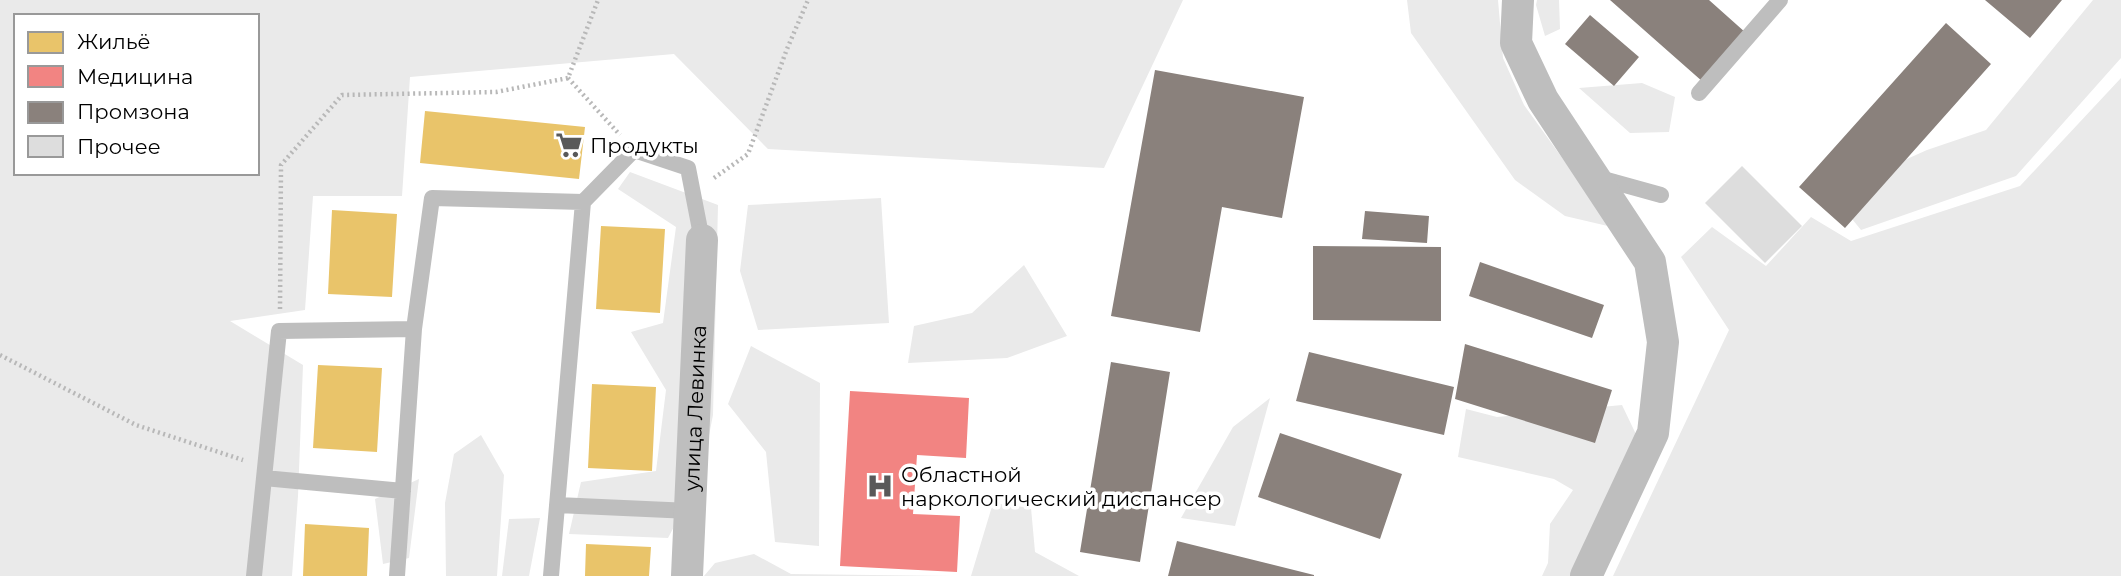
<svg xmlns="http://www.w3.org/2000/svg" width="2121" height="576" font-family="Montserrat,sans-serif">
<rect width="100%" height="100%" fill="#fff"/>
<path fill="#eaeaea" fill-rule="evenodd" d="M0 0H1183L1104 168 768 149 674 54 410 77 402 196H313L305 310 230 321 303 365 298 496 292 576H0ZM16 16H257V173H16Z
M1407 0H1498L1503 58 1524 105 1612 227 1565 216 1515 180 1411 33Z
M1537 0H1559L1560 29 1545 36 1536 5Z
M2093 0H2121V58L2016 176 1861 230 1831 193 1927 150 1986 130Z
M2121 78V576H1613L1729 330 1681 257 1712 227 1766 266 1811 217 1851 241 2020 186Z
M1642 83 1675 97 1669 132 1630 133 1579 88Z
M630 172 718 205 713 415 701 476 668 538 569 534 581 482 656 471 666 390 631 332 663 323 676 227 618 189Z
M881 198 889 323 758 330 740 271 748 205Z
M1024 265 1067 336 1007 358 908 363 914 326 972 313Z
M751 346 820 383 819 546 775 542 766 452 728 404Z
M1270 398 1235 526 1181 518 1233 427Z
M1622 405 1643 449 1585 576H1542L1548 563 1550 524 1573 490 1554 479 1458 457 1466 409 1497 417Z
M481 435 504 475 497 576H446L445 503 454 454Z
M419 479 409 558 383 564 375 499Z
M993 503 1031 508 1035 552 1079 576H971Z
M540 518 529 576H502L509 519Z
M754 554 791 574 953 576H704L715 563Z"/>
<path fill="#e9c46a" d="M425 111 585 127 579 179 420 163Z
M332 210 397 214 392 297 328 294Z
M601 226 665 229 660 313 596 309Z
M318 365 382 368 377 452 313 448Z
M592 384 656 387 652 471 588 468Z
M305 524 369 528 367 576H303Z
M586 544 651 547 649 576H585Z"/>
<path fill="#f28482" d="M850 391 969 398 966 458 917 455 913 514 960 516 957 572 840 566Z"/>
<path fill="#8a817c" d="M1610 0H1709L1746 33 1703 82Z
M1985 0H2062L2030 38Z
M1590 15 1639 57 1614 86 1565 44Z
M1946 23 1991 64 1845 228 1799 187Z
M1155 70 1304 97 1282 218 1222 207 1200 332 1111 316Z
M1365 211 1429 216 1427 243 1362 239Z
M1313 246 1441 247V321L1313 320Z
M1480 262 1604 305 1592 338 1469 296Z
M1465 344 1612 390 1595 443 1455 399Z
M1309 352 1454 387 1444 435 1296 401Z
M1111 362 1170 372 1140 562 1080 552Z
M1280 433 1402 474 1380 539 1258 497Z
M1177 541 1314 575V576H1168Z"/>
<path fill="#ddd" d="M1742 166 1802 226 1765 263 1705 203Z"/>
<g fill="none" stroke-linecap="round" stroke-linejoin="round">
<path stroke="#b8b8b8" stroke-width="4.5" stroke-dasharray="2 3.5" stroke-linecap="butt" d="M568 78 620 135
M714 178 748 154 787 49 808 0
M280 309 281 165 342 95 496 92 568 78 598 0
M0 355 136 425 243 460"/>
<path stroke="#bebebe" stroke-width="16" d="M1699 93 1780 0
M1596 177 1661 195
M264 478 403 491
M557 505 690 511
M254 576 279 331 414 329
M397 576 414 329 432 198 583 202 634 150 688 168 702 240
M551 576 583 202"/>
<g stroke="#bebebe" stroke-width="32">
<path d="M1518 0 1516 43 1543 100 1650 262 1663 342 1653 433 1586 576"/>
<path id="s1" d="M687 576 702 240"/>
</g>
</g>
<defs>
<g id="supermarket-bare" transform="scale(2.1)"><path d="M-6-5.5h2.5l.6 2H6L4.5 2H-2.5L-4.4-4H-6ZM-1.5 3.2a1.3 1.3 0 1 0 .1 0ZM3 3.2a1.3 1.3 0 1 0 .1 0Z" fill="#595959" stroke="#fff" stroke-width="2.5" paint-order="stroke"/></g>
<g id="hospital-bare" transform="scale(2.1)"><path d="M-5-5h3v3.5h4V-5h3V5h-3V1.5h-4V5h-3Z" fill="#595959" stroke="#fff" stroke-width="2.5" paint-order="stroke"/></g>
</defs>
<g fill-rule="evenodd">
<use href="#supermarket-bare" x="569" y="145"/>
<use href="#hospital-bare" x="880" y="486"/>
</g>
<g text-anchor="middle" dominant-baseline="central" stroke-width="7" stroke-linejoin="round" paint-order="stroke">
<g font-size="21" fill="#000" stroke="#fff" text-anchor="start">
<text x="590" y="145">Продукты</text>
<text x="901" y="474">Областной<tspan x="901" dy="24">наркологический диспансер</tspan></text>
</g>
<g font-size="21" fill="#000" stroke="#fff">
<text stroke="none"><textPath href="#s1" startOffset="168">улица Левинка</textPath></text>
</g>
</g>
<rect x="14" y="14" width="245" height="161" fill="#ffffff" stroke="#999999" stroke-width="2"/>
<rect x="28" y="32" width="35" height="21" fill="#e9c46a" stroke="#999999" stroke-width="2"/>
<text x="77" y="49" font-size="21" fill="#000000">Жильё</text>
<rect x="28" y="66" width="35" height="21" fill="#f28482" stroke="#999999" stroke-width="2"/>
<text x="77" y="84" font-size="21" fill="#000000">Медицина</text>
<rect x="28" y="102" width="35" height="21" fill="#8a817c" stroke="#999999" stroke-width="2"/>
<text x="77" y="119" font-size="21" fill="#000000">Промзона</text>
<rect x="28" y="136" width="35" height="21" fill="#dddddd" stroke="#999999" stroke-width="2"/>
<text x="77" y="154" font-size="21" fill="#000000">Прочее</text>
</svg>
